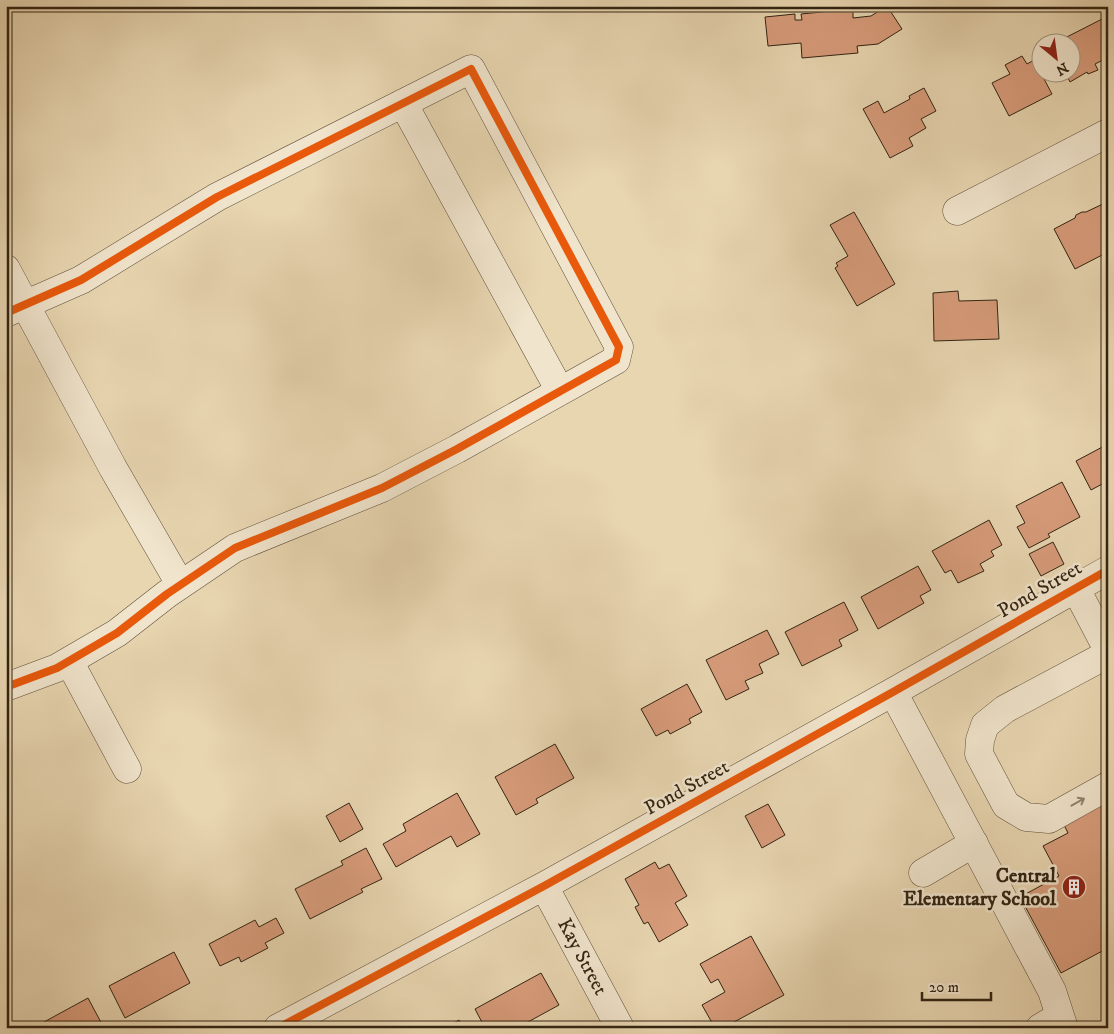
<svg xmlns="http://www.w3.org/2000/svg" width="1114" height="1034" font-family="'IM FELL DW Pica',serif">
<rect width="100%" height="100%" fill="#e8d6b1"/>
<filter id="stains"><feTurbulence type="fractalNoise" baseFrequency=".004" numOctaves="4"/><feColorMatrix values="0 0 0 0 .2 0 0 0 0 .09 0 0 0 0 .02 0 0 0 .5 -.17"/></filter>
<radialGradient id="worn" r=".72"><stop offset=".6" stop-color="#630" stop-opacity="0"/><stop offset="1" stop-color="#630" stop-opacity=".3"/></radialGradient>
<path fill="#d89c7b" stroke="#322413" d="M887 6 902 29 878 44 857 46 858 53 802 58 801 43 768 46 765 17 795 14V20H802L801 14 853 9V18L871 16Z
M1108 16V51L1105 52 1107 58 1095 64 1098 70 1088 74 1087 72 1070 82 1065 72H1072V42H1057Z
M1022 56 1027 64 1034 60 1052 94 1009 116 992 83 1010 74 1005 65Z
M924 88 936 111 921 119 926 128 909 138 913 146 890 158 863 109 878 101 884 113 910 99 909 96Z
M1105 203 1108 209V252L1075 269 1054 229 1075 218 1076 215 1082 212H1086Z
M854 212 895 284 857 306 835 268 838 266 836 263 848 256 830 225Z
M958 291 959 301 997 300 999 339 934 341 933 293Z
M1108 444V481L1091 490 1076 461Z
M1062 482 1080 517 1048 534 1050 537 1029 548 1017 527 1025 523 1016 506Z
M989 520 1002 545 991 551 994 556 980 564 984 571 958 583 951 570 945 573 932 551Z
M1053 542 1064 564 1041 576 1029 554Z
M918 566 931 590 920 596 924 603 878 629 861 597Z
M844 602 858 630 839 640 842 646 802 666 785 632Z
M767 630 779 654 759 664 763 673 745 681 749 689 726 700 706 660Z
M687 684 702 712 689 719 691 723 670 734 668 730 656 736 641 709Z
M555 744 574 778 536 799 538 803 516 815 495 777Z
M1108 791V948L1061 973 1020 897 1059 876 1043 846 1068 833 1060 817Z
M457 793 480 834 457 847 451 836 396 867 383 844 406 831 403 824Z
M349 803 363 829 340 842 326 816Z
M768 804 785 835 762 848 745 816Z
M366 848 382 879 361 889 363 892 310 919 295 889 343 865 341 861Z
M655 862 659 869 669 864 687 896 675 903 688 925 659 942 648 922 644 924 635 907 639 905 625 879Z
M276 918 284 933 265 943 268 948 241 962 239 957 220 966 209 944 255 920 259 927Z
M751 936 784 995 723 1028H715L702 1005 725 992 718 979 711 983 700 964Z
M174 952 190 983 125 1018 109 986Z
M541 973 559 1005 517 1028H485L475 1009Z
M88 998 104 1028H33Z
M459 1020 463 1028H445Z"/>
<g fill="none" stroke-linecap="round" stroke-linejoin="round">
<g stroke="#60503a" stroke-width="29">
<path id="minor" d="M403 103 560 391
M957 211 1108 133
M6 269 113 468 180 584
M6 313 81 280 217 197 471 69 619 347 616 360 457 449 382 488 235 548 167 594 117 633 57 668 6 687
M1076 589 1108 650
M1108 654 1005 709 985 725 980 740 979 754 1006 805 1026 817 1049 819 1108 786
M69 661 127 769
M893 692 1052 991 1064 1028
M923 873 974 843
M544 886 620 1028
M278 1028 544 886 893 692 1108 570
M1040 1028 1060 1016"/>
</g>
<use href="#minor" stroke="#f0e4cc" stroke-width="28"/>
<g stroke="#f0e4cc" stroke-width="11">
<path id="cycleway" d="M6 313 81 280 217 197 471 69 619 347 616 360 457 449 382 488 235 548 167 594 117 633 57 668 6 687
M278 1028 544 886 893 692 1108 570"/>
</g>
<use href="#cycleway" stroke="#e8590c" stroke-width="8"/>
</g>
<defs><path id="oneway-shaft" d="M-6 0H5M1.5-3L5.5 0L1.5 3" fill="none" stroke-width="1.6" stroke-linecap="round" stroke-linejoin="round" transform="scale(1.25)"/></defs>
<use stroke="#918470" href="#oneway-shaft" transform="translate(1078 802) rotate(-29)"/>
<defs>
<g id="building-disc" transform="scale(1.25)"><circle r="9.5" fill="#8f2418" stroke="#f0e4cc"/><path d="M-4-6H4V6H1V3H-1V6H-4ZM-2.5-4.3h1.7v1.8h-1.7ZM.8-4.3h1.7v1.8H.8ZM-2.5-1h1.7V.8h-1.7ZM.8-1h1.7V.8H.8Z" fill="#fff"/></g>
</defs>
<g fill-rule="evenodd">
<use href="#building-disc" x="1074" y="887"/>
</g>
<g text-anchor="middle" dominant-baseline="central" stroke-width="5" stroke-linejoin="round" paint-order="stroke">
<g font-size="20" fill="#322413" stroke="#f0e4cc">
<text transform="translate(1040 590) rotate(-30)">Pond Street</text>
<text transform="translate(687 788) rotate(-29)">Pond Street</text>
<text transform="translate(582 957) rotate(62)">Kay Street</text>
</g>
<g font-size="20" font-weight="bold" fill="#322413" stroke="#f0e4cc" text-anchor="end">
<text x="1056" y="876">Central<tspan x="1056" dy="23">Elementary School</tspan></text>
</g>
</g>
<rect width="1114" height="1034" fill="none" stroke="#e8d6b1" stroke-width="25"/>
<rect x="8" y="8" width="1099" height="1019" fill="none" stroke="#322413" stroke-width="2.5"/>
<rect x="12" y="12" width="1089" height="1009" fill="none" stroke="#322413"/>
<g transform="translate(1056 58) rotate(151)"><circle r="24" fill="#f0e4cc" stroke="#a49782"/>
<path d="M0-4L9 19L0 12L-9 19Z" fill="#8f2418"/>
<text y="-8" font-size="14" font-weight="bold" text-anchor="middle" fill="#322413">N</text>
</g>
<path d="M922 992v8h69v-8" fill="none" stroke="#322413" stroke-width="2.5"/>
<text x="929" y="992" font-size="15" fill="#322413" stroke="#f0e4cc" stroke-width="4" paint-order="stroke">20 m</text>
<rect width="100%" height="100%" filter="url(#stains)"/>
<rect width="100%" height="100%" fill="url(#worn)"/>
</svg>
